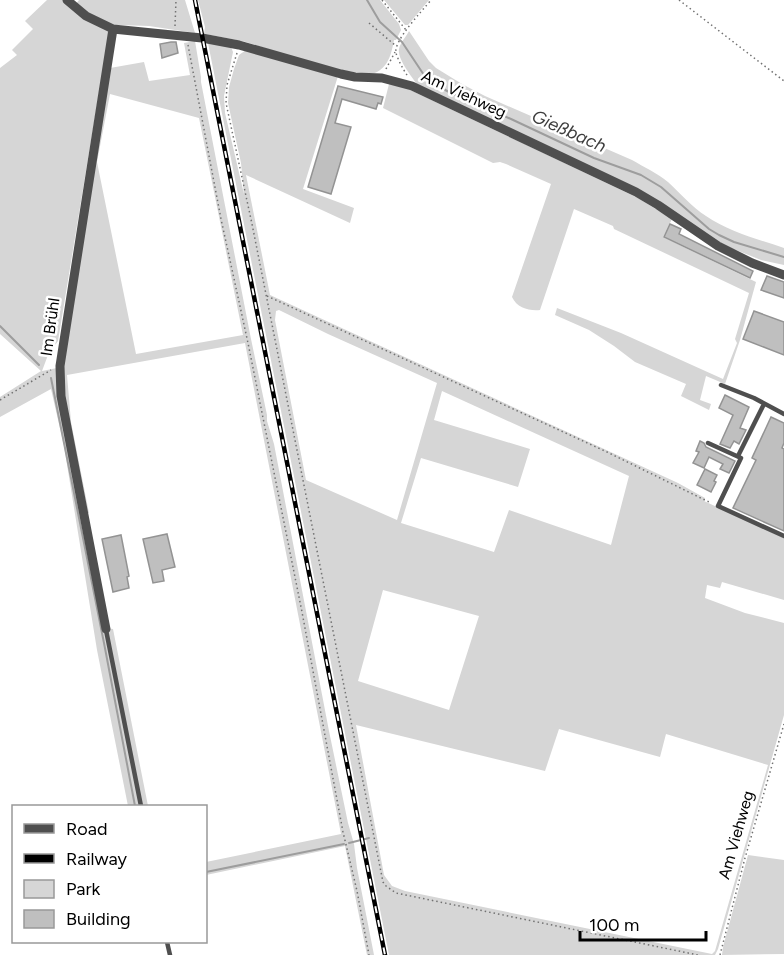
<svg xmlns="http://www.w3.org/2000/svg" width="784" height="955" font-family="Figtree,sans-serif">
<rect width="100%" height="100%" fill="#fff"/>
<path fill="#d6d6d6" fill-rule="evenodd" d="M47 0H70L75 5 79 0H185L195 33 149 26 118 25 99 92 58 341 48 355 42 371 62 367 110 68 144 62 149 81 190 75 184 43 195 41 201 77V82L251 339 267 415V421L274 444 329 731 348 823 354 844 357 868 374 955H367L345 846 206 875V862L341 834 245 343 67 375 71 422 89 513 81 514 104 628 113 629 148 806H128L97 650 64 446 51 389 0 417V397L41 371 0 334V68L17 55 12 50 33 29 25 21ZM110 94 199 118 243 335 136 354 97 162Z
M198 0H380L399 24 401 30 396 40H394C392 51 389 66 377 72 360 81 268 49 246 42 232 39 218 36 204 34L205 27Z
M384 0H429L408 25H405Z
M409 31 429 61 436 68 462 84 485 96 632 160C644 167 657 173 668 182 680 193 692 207 706 216 729 232 758 239 784 248V265L761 260 731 248 714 240 685 219 417 84C411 76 397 58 399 49 400 43 406 37 409 31Z
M208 43 231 47 233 52 224 96 225 113 244 194 241 163 228 103 229 87 234 69 239 55 246 50 338 76 303 189 354 208 350 223 246 175 270 295 678 483 705 498 704 501 784 538V600L722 582 720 588 707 585 705 598 745 613 784 623V715L718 949 715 955H389ZM279 310 328 334 437 383 397 520 306 480 275 320 276 311ZM442 391 629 476 611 545 509 510 494 552 401 523 421 458 518 487 530 449 434 420ZM383 590 479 616 449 710 358 681ZM356 725 545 771 559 729 660 757 666 734 768 765 715 951 712 954 405 891 392 886 384 875Z
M389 84 404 87 638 198 672 219 663 237 756 282 740 340 725 384 706 376 700 400 711 404 709 410 681 396 686 384 635 362 614 346 589 330 555 315 557 308 621 333 723 379 737 343 735 339 749 293 614 229 613 226 574 209 540 310C529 311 517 308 512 297L551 184 506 164 500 162 493 163 383 108Z
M748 855 784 860V954L722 955 723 947Z"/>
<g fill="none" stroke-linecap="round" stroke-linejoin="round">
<path stroke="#9d9d9d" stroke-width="2" d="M367 0 380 22 402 42 424 75 434 84 449 92 511 119 594 158 641 175 661 187 709 229 719 235 734 242 784 257
M0 326 39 365
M51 378 104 643 135 806
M349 843 369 838
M206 872 344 844"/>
</g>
<path fill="#bfbfbf" stroke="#939393" stroke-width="1.5" d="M171 42H176L178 53 162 58 160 44Z
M338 86 383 97 381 104 378 103 376 109 342 99 335 123 351 127 331 194 308 187Z
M670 224 681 229 679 234 753 271 750 278 664 237Z
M767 276 784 282V298L761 290Z
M754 311 784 322V355L743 339Z
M725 395 749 407 740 428 746 430 739 444 734 441 730 448 720 444 733 415 719 408Z
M771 417 784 423V443L782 448 784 449V531L733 508 756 460 752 458Z
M700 441 704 443 706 447 735 461 729 473 720 469 723 464 709 457 704 468 693 463 699 452 696 451Z
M705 469 717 475 714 481 716 482 711 492 697 485Z
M167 534 175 567 162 570 164 581 153 583 143 539Z
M121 535 129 576 127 577 129 588 113 592 102 539Z"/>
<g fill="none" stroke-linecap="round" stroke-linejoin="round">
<path stroke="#717171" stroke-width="1.5" stroke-dasharray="1.5 3" stroke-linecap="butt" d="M382 0 406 30
M679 0 784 81
M369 23 396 46
M175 26 176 0
M188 45 221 219 248 343 302 612 343 832 357 891 369 955
M237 53 227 85 226 103 252 224 383 882 386 886 396 893 698 955
M386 69 395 52
M407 75C403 69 398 60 396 53 393 41 423 10 431 0
M267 296 607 452 711 503
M0 400 51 370
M720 955 745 858 784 724"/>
<path stroke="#4f4f4f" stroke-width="4.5" d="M721 385 754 398 784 414
M708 443 741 458 718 506 784 536
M738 456 764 404
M106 630 141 806
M167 942 170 955"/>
<path stroke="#4f4f4f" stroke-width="9" d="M67 0 86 16 113 29 202 38 239 45 341 74 355 77 382 78 412 86 636 192 658 205 718 246 752 263 784 275
M106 629 61 396 60 366 113 29"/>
<g stroke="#000" stroke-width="4.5">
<path id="rail" d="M195 0 385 955"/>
</g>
<use href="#rail" stroke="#fff" stroke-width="2" stroke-dasharray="7" stroke-linecap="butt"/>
</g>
<g text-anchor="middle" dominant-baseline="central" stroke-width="5" stroke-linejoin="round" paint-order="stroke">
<g font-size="16" fill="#000" stroke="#fff">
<text transform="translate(464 94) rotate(25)">Am Viehweg</text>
<text transform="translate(50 327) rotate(-82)">Im Brühl</text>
<text transform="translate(736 835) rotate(-74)">Am Viehweg</text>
</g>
<g font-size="18" font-style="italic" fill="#3e3e3e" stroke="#fff">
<text transform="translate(569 131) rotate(24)">Gießbach</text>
</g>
</g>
<rect x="12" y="805" width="195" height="138" fill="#ffffff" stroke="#999999" stroke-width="1.5"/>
<rect x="24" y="824" width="30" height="9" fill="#4f4f4f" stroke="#999999" stroke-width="1.5"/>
<text x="66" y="835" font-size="18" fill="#000000">Road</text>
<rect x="24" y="854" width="30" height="9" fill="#000000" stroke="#999999" stroke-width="1.5"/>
<text x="66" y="865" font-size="18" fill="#000000">Railway</text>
<rect x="24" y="880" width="30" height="18" fill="#d6d6d6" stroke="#999999" stroke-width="1.5"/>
<text x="66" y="895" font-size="18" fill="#000000">Park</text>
<rect x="24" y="910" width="30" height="18" fill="#bfbfbf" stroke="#999999" stroke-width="1.5"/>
<text x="66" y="925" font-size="18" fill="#000000">Building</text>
<path d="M580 931v9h126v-9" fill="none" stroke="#000000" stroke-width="3"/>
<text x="589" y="931" font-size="18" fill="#000000" stroke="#ffffff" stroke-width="4.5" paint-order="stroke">100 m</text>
</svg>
